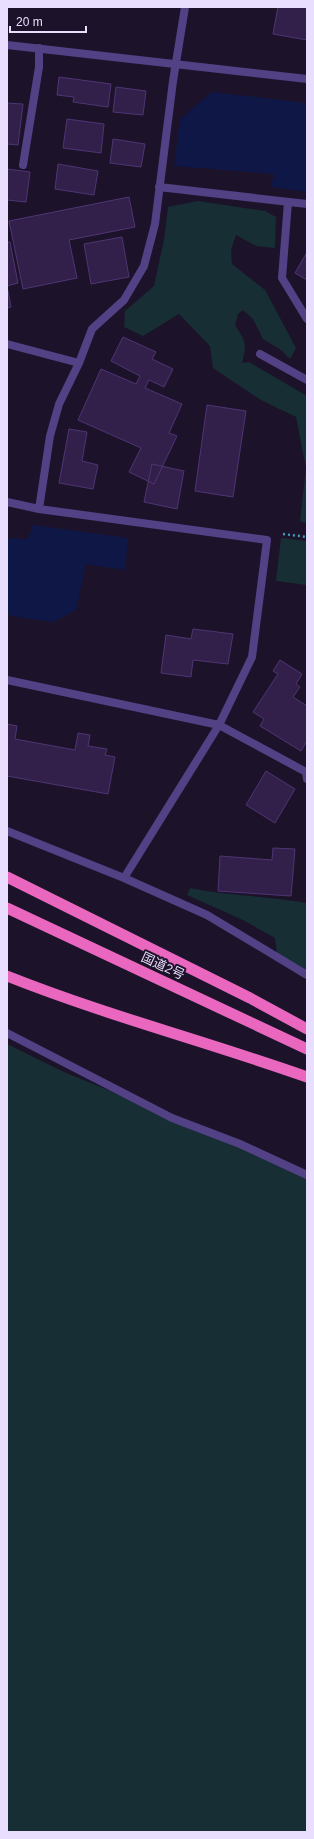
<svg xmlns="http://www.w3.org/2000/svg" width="314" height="1839" font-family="Arial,'Noto Sans JP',sans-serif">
<rect width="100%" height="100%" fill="#1c132a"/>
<path fill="#162e34" d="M198 201 265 211 276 217 275 248 256 246 236 235 231 250 232 264 265 290 296 348 290 359 281 350 263 339 253 319 243 310 238 314 235 325C246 342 247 344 242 363L249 362 307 396V523L300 521 306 468 296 417 261 400 213 368 210 346 179 314 143 336 124 327 125 311 154 286 164 240 168 207Z
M281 538 307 541V585L276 581Z
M190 888C228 896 268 896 307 903V971L277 954 275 938 243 920 187 895Z
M7 1044 64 1072 240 1144 307 1177V1832H7Z"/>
<path fill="#0f1747" d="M212 92 307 103V192L271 187 274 174 174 166 180 119Z
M33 525 128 538 125 570 86 564 76 610 53 622 10 616 7 611V538L28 539Z"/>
<path fill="#32204a" stroke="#4f3474" d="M278 7H307V40L273 34Z
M59 77 111 84 108 107 73 102 74 97 57 95Z
M116 87 146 91 143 115 113 112Z
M7 103 23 104 18 145 7 144Z
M67 119 104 124 101 153 63 148Z
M113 139 145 144 141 167 110 163Z
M58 164 98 171 94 195 55 189Z
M7 169 30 172 26 202 7 200Z
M129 197 135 227 69 240 77 278 23 289 9 221Z
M122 237 129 277 91 284 84 244Z
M7 242H10L18 283 7 286Z
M307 252V280L295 273Z
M7 286 11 307 7 308Z
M123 337 156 352 152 359 173 369 164 387 149 380 145 388 182 404 169 433 177 436 154 484 129 472 141 448 78 420 101 369 136 384 140 376 111 361Z
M207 405 246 411 233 497 195 491Z
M69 429 87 432 82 461 98 465 93 489 59 483Z
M152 464 184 471 177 509 144 502Z
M193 629 233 634 228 664 193 660 191 677 161 673 166 635 191 639Z
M280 660 302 674 296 684 300 687 293 697 307 706V741L301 751 260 726 264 719 253 712 278 674 273 671Z
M7 724 17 726 15 739 75 750 78 733 90 735 88 746 107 749 105 755 115 757 108 794 7 776Z
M266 771 295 789 275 823 246 805Z
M273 848 295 849 291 896 218 891 220 856 272 860Z"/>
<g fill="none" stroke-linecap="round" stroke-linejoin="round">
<path stroke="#39a2b6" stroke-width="2.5" stroke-dasharray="2 3" stroke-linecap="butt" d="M283 534 307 537"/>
<path stroke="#534186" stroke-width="8" d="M23 165 39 67V48
M159 187 307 204
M288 202 282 278 307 319
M7 344 79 363
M260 354 307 380
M7 502 39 509 267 540 252 657 219 725 124 878
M39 509 50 436 59 404 79 363 92 329 124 300 144 266 155 224 173 81 185 7
M7 680 219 725 306 772 307 779
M7 831 124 878 207 915 307 975
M7 1033 172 1118 240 1144 307 1175"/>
<path stroke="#534186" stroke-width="8" d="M7 45 307 79"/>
<path stroke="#ea67bf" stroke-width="11" d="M7 877 250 998 307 1029
M7 908 307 1049
M7 976C105 1015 208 1042 307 1077"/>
</g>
<g text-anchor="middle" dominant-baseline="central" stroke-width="4" stroke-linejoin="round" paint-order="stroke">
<g font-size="13" fill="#e9defd" stroke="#1c132a">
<text transform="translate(163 966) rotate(25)">国道2号</text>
</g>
</g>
<rect width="314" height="1839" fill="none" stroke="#e9defd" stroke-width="16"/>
<path d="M10 26v6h76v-6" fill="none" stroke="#e9defd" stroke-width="2"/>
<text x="16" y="26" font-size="12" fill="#e9defd" stroke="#1c132a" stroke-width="3" paint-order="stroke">20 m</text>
</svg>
